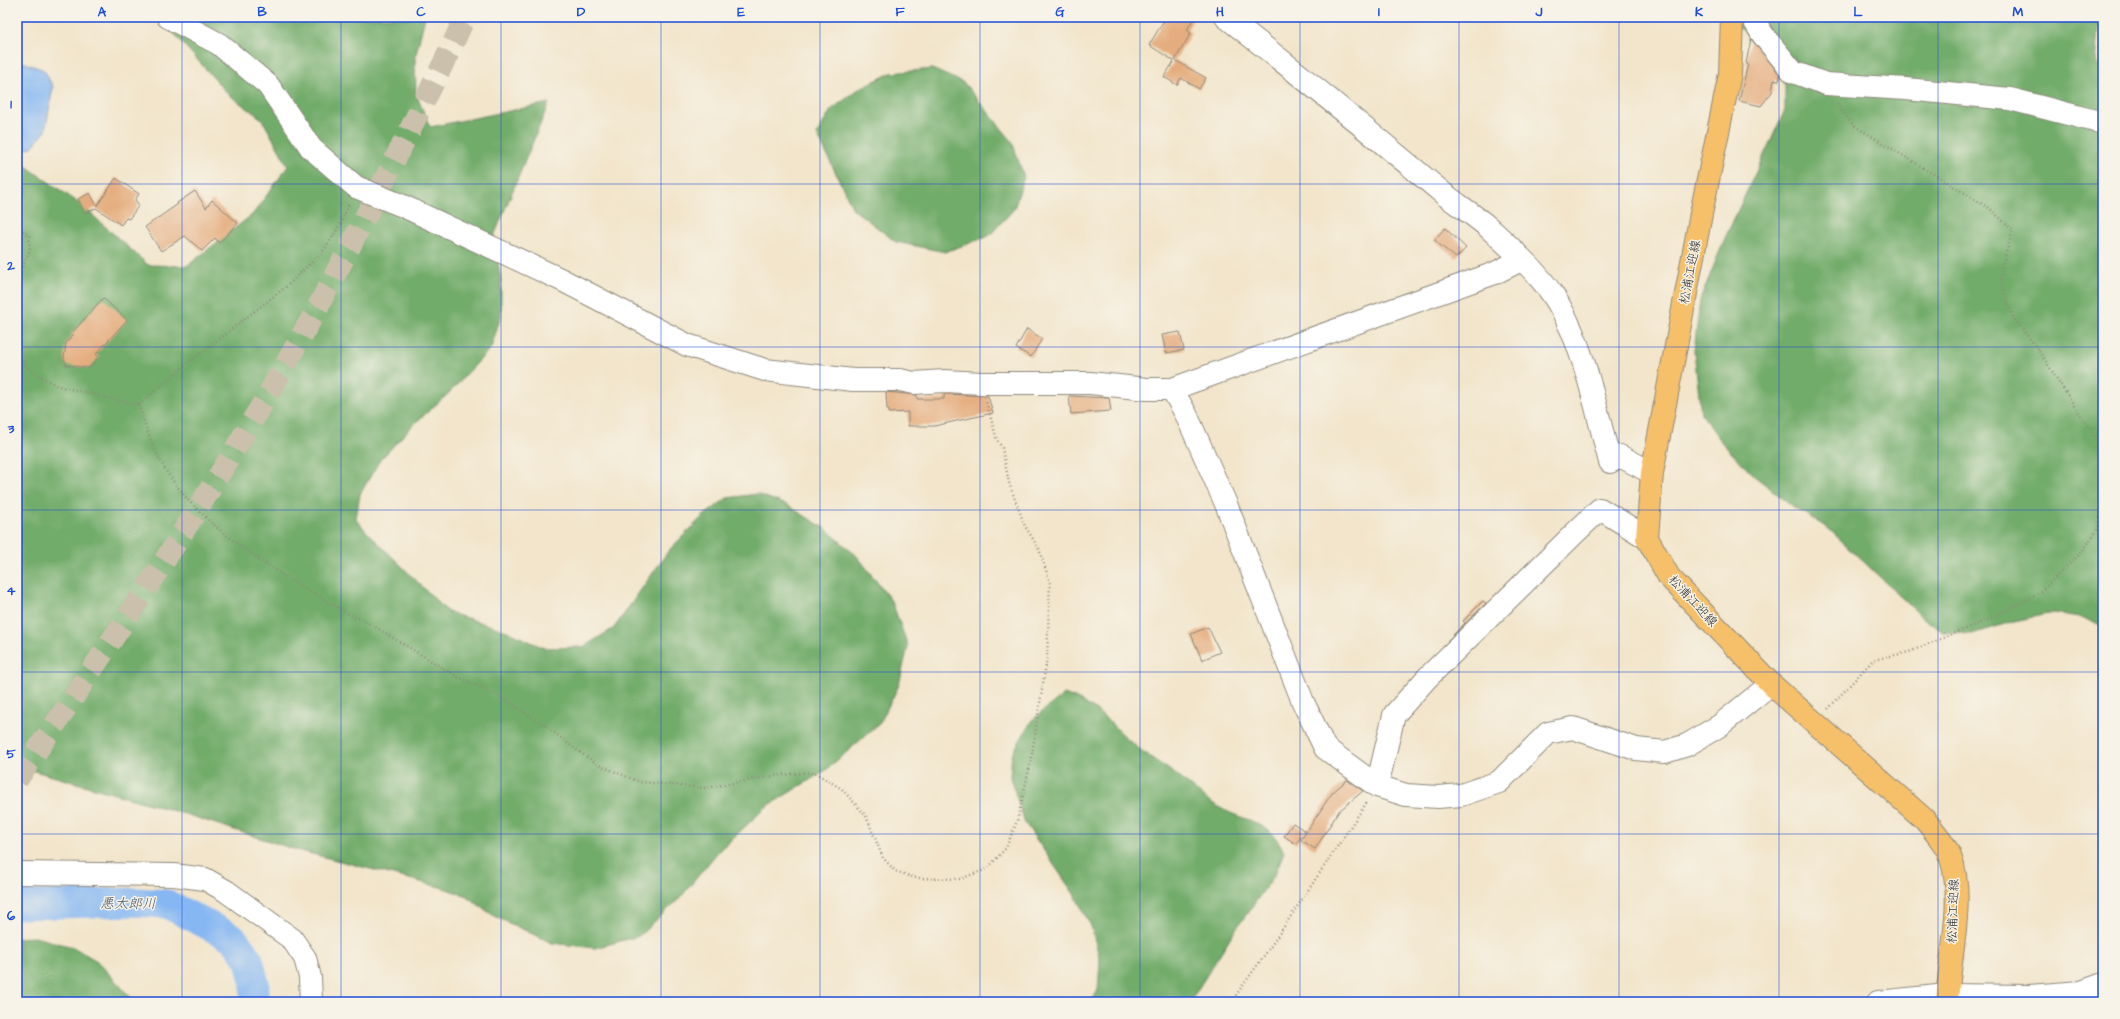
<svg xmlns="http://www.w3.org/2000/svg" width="2120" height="1019" font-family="'Architects Daughter','Klee One',sans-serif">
<rect width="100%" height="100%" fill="#f7f3e8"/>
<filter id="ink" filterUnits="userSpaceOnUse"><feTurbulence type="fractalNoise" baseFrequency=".025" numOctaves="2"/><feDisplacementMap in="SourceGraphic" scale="8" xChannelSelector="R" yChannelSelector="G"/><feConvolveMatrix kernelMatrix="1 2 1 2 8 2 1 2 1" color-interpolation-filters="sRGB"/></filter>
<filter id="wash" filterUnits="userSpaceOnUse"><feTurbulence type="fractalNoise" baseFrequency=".012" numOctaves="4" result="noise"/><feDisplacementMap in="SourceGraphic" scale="16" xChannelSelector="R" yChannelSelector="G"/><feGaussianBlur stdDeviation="0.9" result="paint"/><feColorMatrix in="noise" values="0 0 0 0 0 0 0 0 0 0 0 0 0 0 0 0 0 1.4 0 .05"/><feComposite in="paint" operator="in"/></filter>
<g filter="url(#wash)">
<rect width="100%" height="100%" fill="#f2e5cb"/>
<path fill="#72ac6b" stroke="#4e6c4b" d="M159 17H425L415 58 416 94 430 127 549 103 494 236 501 282V316L491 348 450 392 414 424 380 460 360 494 356 519 366 531 448 612 507 631 544 648 583 647 614 628 669 550 702 517 727 498 757 494 787 505 826 529 858 557 892 602 908 646 899 685 880 723 826 770 766 807 717 853 680 898 639 936 595 948 552 943 494 916 465 895 440 887 297 850 185 814 17 766V160L79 203 148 265 187 266 253 214 288 166 262 119 228 94Z
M1721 17H2100L2096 63 2103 76V627L2079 617 2054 613 2014 621 1973 634 1943 632 1922 617 1829 529 1794 507 1753 475 1723 444 1701 413 1694 351 1700 300 1725 238 1785 110V85L1771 61 1744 31Z
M932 69 964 83 1012 141 1024 177 1014 209 989 236 945 252 896 242 853 209 817 134 831 110 860 88 891 73Z
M1064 694C1094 704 1108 721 1130 741 1144 754 1160 763 1175 774 1191 786 1206 801 1224 810 1251 823 1270 821 1284 852L1274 876 1233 933 1190 1002H1091L1098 990 1100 960 1091 926 1074 894 1025 823 1010 777 1012 754 1032 720Z
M35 937 73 947 97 961 135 1002H17V938Z"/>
<path fill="#86b7f2" stroke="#58718e" d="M17 60 44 70 53 87 45 132 31 148 17 151Z"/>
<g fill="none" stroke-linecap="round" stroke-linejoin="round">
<path stroke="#86b7f2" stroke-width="29" d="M17 905 136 902 167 904 233 938 249 960 255 984 254 1002"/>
</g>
<g id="blocks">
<path fill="#e5ad7f" d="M1166 17H1194L1187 30 1191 33 1175 60 1206 78 1199 89 1181 78 1177 85 1164 77 1174 61 1149 45Z
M1751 39 1780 75 1779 81 1774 80 1772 92 1761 106 1739 101 1748 64 1746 63Z
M116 178 139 194 135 200 139 205 129 219 126 218 121 225 96 208 85 213 78 199 90 193 97 206Z
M195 191 206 208 212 200 238 223 219 243 215 238 202 251 185 236 161 251 145 227 178 204 177 203Z
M1445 228 1466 248 1456 258 1434 240Z
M103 298 127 320 96 354 99 357 89 368 66 365 64 358 66 343 73 335 71 334Z
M1027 329 1042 339 1031 357 1016 348Z
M1180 332 1184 350 1166 353 1162 335Z
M886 392 917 395V399H944V394L988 396 993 413 934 426H908V412L889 413V409H887Z
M1069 396 1109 398 1111 411 1071 414Z
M1483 601 1486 603 1447 641 1465 623 1463 621Z
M1208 627 1220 652 1202 660 1191 634Z
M1347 780 1363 791 1339 811 1315 849 1301 840 1332 793Z
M1293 823 1305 831 1296 844 1284 836Z"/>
</g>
</g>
<g filter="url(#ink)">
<use href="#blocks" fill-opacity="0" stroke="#8e887b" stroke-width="1"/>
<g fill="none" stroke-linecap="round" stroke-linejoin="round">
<path stroke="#cac0ab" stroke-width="22" stroke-dasharray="22 11" stroke-linecap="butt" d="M17 780C103 654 189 528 267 396 334 283 392 165 451 48L465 17"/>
<g stroke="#8e887b" stroke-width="24">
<path id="minor" d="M168 17 219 44 268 85 311 148 356 187 403 206 562 280 687 345 765 370 853 380H900L914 383 944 381 982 383H1090L1147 389H1172L1495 273 1521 260
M1226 17C1300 74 1372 134 1444 194 1458 205 1474 215 1488 227 1510 247 1543 277 1558 303 1585 349 1596 410 1610 462L1620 456 1652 473
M1752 17 1763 35 1793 72 1826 84 1906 89 2010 99 2103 123
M1172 389 1186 414 1226 504 1303 702 1325 748 1377 786 1406 795 1438 797 1461 795 1499 782 1548 733 1573 728 1636 749 1665 752 1687 745 1719 726 1771 684
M1377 786 1394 715 1427 678 1576 532 1600 509 1647 538
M17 873 174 875 205 879 226 891 292 939 305 958 310 977 311 1002
M1878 1002 1947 995 2029 996 2081 992 2103 984"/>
</g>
<g stroke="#8e887b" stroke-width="24">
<path id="major" d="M1732 17 1730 74 1701 214 1652 473 1647 538 1669 577 1771 684 1924 819C1934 831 1946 844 1951 859 1965 898 1949 960 1947 1002"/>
</g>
<path stroke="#8e887b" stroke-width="2.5" stroke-dasharray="1 3" stroke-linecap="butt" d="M17 225 29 236 30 250 17 278
M17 357 34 373 58 386 139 405
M139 405C146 429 154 451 167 472 207 535 293 582 356 618H360L458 677 503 698 546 726 579 752 601 766 640 782 706 788 772 776 814 772 842 789 866 816 883 858 895 871 916 878 960 879 987 869 1006 848 1017 821 1031 761 1047 658 1050 582 1039 549 1025 526 1009 483 1002 448 997 440 986 401
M139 405 189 362 287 286 324 250 340 225 349 203
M1828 709 1873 660 1909 652 1987 620 2027 600 2041 591 2082 552 2097 530 2101 511V454L2094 436 2037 348 2013 317 2001 284 2002 266 2013 230 1989 208 1853 125 1837 104
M1231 1002 1271 946 1367 802"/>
<use href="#minor" stroke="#fff" stroke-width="22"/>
<use href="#major" stroke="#f6c06b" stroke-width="22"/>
</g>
</g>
<path fill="none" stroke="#1d4ed8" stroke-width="1" stroke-opacity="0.55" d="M182 17V1002M341 17V1002M501 17V1002M661 17V1002M820 17V1002M980 17V1002M1140 17V1002M1300 17V1002M1459 17V1002M1619 17V1002M1779 17V1002M1938 17V1002M17 184H2103M17 347H2103M17 510H2103M17 672H2103M17 834H2103"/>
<g text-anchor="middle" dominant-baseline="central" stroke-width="3" stroke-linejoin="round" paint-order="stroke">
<g font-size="13" fill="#2b2b2b" stroke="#f7f3e8">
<text transform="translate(1690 272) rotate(-79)">松浦江迎線</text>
<text transform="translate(1693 601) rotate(47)">松浦江迎線</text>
<text transform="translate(1953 911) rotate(-88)">松浦江迎線</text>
</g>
<g font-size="14" font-style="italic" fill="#465567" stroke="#f7f3e8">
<text x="128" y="904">悪太郎川</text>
</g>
</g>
<rect width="2120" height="1019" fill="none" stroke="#f7f3e8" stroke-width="44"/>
<rect x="22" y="22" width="2076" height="975" fill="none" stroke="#1d4ed8" stroke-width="1.5"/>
<g font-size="13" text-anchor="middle" font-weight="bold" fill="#1d4ed8">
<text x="102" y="16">A</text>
<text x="262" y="16">B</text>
<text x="421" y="16">C</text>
<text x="581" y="16">D</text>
<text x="741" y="16">E</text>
<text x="900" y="16">F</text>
<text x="1060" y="16">G</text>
<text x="1220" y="16">H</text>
<text x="1379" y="16">I</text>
<text x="1539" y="16">J</text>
<text x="1699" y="16">K</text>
<text x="1858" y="16">L</text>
<text x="2018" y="16">M</text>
<text x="11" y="108">1</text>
<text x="11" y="270">2</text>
<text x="11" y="433">3</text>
<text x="11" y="595">4</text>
<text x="11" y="758">5</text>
<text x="11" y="920">6</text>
</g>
</svg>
